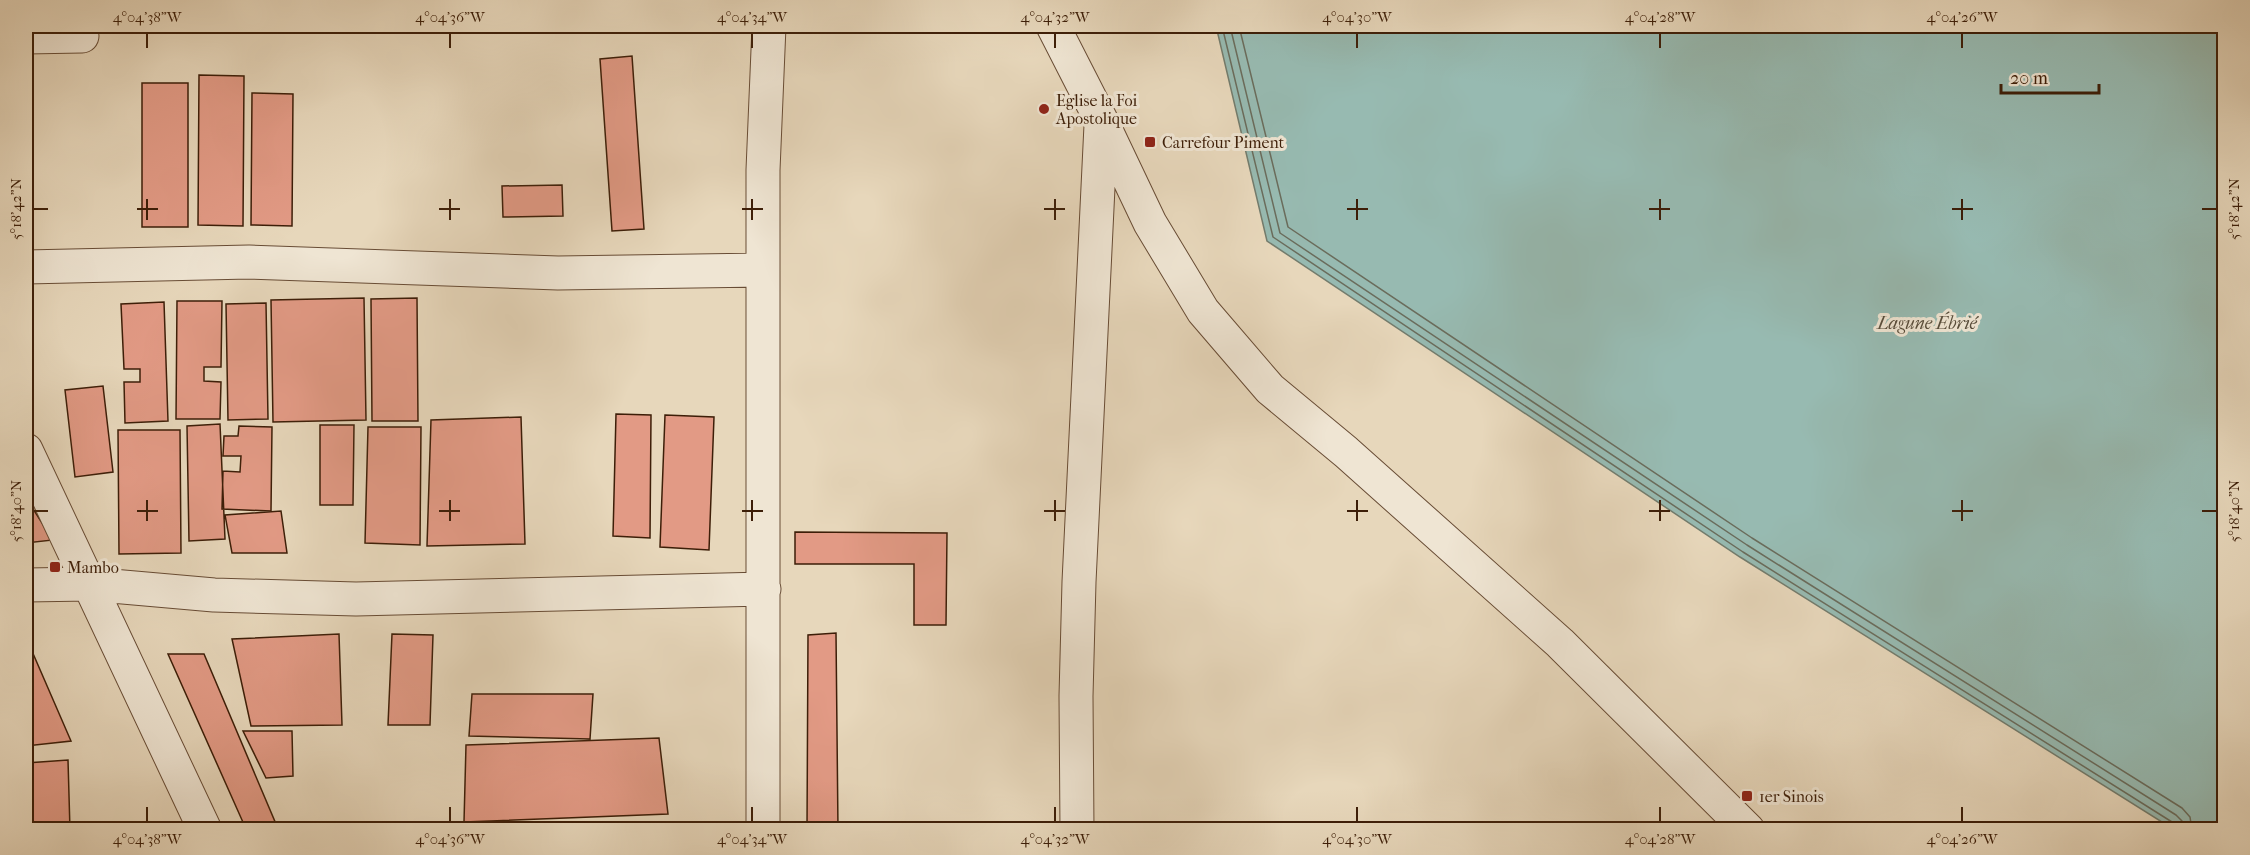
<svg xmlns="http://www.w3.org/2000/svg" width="2250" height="855" font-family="'IM FELL French Canon',serif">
<rect width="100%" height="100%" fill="#e7d7bb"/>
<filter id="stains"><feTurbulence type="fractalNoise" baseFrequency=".00333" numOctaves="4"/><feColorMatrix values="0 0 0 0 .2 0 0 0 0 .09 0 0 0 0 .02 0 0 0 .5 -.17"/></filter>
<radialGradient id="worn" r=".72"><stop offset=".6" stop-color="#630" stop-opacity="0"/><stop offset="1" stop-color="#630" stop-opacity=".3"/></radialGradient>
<path fill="#97bab1" stroke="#737c6d" stroke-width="1.5" d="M1216 26H2224V829H2173L1740 557 1267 241Z"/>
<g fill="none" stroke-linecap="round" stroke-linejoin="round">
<path stroke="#6a6c5c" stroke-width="1.5" d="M1222 26 1273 237 1743 552 2172 822 2176 830
M1230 26 1280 233 1747 545 2176 815 2182 821 2183 830
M1239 26 1288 227 1752 538 2182 808 2190 817 2192 830"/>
</g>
<path fill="#e29a85" stroke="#3d1e08" stroke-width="1.5" d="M632 56 644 229 612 231 600 59Z
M199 75 244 76 243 226 198 225Z
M142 83H188V227H142Z
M252 93 293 94 292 226 251 225Z
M562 185 563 216 503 217 502 186Z
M364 298 366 420 273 422 271 300Z
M417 298 418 421H372L371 299Z
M177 301H222L221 367H204V381L221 382 220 419H176Z
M164 302 168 421 125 423 124 382H140V369H124L121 304Z
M266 303 268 419 228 420 226 304Z
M103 386 113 472 75 477 65 390Z
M616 414 651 415 650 538 613 536Z
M665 415 714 417 709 550 660 547Z
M521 417 525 544 427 546 431 420Z
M220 424 225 539 189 541 187 426Z
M320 425H354L353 505H320Z
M239 426 272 427 271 511 222 509 223 471 240 472 241 456H223L224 436H238Z
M368 427H421L420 545 365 543Z
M118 430H180L181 553 119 554Z
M26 498 53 540 26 543Z
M281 511 287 553H232L225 515Z
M795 532 947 533 946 625H914V564H795Z
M836 633 838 830H807L808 635Z
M339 634 342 725 251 726 232 639Z
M392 634 433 635 430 725H388Z
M26 642H28L71 741 26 746Z
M168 654H204L276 824 246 829Z
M472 694H593L590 739 469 736Z
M243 731H292L293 776 266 778Z
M659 738 668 814 464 822 466 745Z
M68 760 70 830H26V763Z"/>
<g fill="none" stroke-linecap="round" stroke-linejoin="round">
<g stroke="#684c35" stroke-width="35">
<path id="minor" d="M1053 26 1101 120 1150 223 1203 311 1270 389 1346 452 1560 643 1748 830
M26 37 82 36
M26 267 249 262 558 273 763 270
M26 450 205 830
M26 585 89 584 214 595 356 599 764 589
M763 830V170L769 26
M1077 830 1076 696 1079 582 1101 125"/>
</g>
<use href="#minor" stroke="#efe5d3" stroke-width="33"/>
</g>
<path fill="none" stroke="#3d1e08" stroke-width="2" d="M147 33V48M450 33V48M752 33V48M1055 33V48M1357 33V48M1660 33V48M1962 33V48M147 199V220M450 199V220M752 199V220M1055 199V220M1357 199V220M1660 199V220M1962 199V220M33 209H48M137 209H158M439 209H460M742 209H763M1044 209H1065M1347 209H1368M1649 209H1670M1952 209H1973M2202 209H2217M147 500V521M450 500V521M752 500V521M1055 500V521M1357 500V521M1660 500V521M1962 500V521M33 511H48M137 511H158M439 511H460M742 511H763M1044 511H1065M1347 511H1368M1649 511H1670M1952 511H1973M2202 511H2217M147 807V822M450 807V822M752 807V822M1055 807V822M1357 807V822M1660 807V822M1962 807V822"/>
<g fill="#8f2418" stroke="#efe5d3" stroke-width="2">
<circle cx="1044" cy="109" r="6"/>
<rect x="1144" y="136" width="12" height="12" rx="3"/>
<rect x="49" y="561" width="12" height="12" rx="3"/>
<rect x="1741" y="790" width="12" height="12" rx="3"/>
</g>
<g text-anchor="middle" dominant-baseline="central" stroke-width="6" stroke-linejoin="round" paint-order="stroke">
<g font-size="16" fill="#3d1e08" stroke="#efe5d3" text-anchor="start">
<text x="1056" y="100">Eglise la Foi<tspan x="1056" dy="18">Apostolique</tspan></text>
<text x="1162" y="142">Carrefour Piment</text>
<text x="67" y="567">Mambo</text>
<text x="1759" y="796">1er Sinois</text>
</g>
<g font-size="18" font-style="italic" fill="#584d3b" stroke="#efe5d3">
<text x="1927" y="323">Lagune Ébrié</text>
</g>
</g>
<rect width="2250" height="855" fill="none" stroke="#e7d7bb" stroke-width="66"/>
<path d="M2001 84v9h98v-9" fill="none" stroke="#3d1e08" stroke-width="3"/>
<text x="2010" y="84" font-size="18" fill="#3d1e08" stroke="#efe5d3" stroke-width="4.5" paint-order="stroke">20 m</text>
<rect x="33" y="33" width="2184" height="789" fill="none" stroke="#3d1e08" stroke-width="2"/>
<g font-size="15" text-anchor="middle" fill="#3d1e08">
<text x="147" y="22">4°04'38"W</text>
<text x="450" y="22">4°04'36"W</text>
<text x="752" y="22">4°04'34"W</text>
<text x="1055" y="22">4°04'32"W</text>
<text x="1357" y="22">4°04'30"W</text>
<text x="1660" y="22">4°04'28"W</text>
<text x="1962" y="22">4°04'26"W</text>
<text transform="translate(16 209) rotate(-90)" y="5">5°18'42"N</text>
<text transform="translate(2234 209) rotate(-90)" y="5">5°18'42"N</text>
<text transform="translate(16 511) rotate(-90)" y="5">5°18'40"N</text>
<text transform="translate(2234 511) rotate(-90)" y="5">5°18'40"N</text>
<text x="147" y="844">4°04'38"W</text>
<text x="450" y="844">4°04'36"W</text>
<text x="752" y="844">4°04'34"W</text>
<text x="1055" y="844">4°04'32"W</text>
<text x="1357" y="844">4°04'30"W</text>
<text x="1660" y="844">4°04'28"W</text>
<text x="1962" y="844">4°04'26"W</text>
</g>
<rect width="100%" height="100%" filter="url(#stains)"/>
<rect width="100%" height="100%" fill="url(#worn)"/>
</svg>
